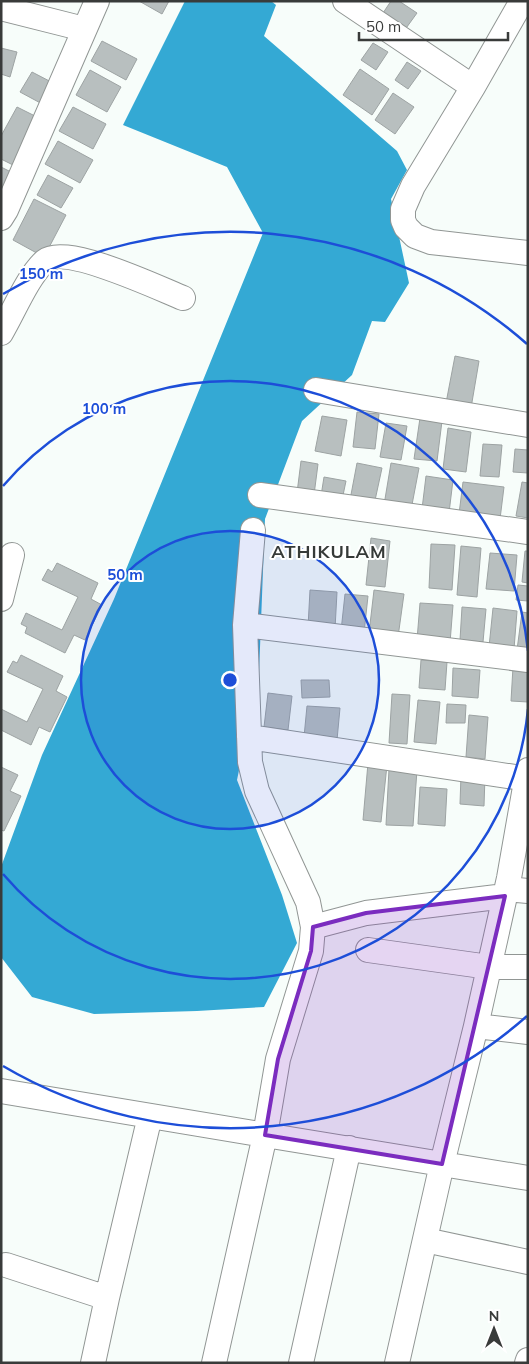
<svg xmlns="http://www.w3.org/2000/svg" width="529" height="1364" font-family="Mulish,sans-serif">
<rect width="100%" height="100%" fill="#f7fdfa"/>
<path fill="#34a9d4" d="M185 1H271L276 5 264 36 397 151 407 170 391 199 409 283 385 322 372 321 352 375 302 421 265 519 259 673 237 780 282 895 297 943 264 1007 197 1011 94 1014 32 997 1 957V867L42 755 114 599 263 233 227 167 123 125Z"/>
<path fill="#b8bfbf" stroke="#9da3a3" d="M139 1H169L162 14Z
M391 1H399L417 13 404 31 381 16Z
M102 41 137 59 126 80 91 61Z
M373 43 388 52 376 70 361 60Z
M1 48 17 52 10 77 1 74Z
M407 62 421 71 408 89 395 80Z
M360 69 389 89 372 115 343 95Z
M90 70 121 87 107 112 76 95Z
M32 72 57 85 46 106 20 92Z
M393 93 414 107 395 134 375 120Z
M17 107 39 118 13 165 1 159V136Z
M73 107 106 124 93 149 59 131Z
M58 141 93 160 80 183 45 164Z
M1 167 15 174 6 189 1 186Z
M48 175 73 188 61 208 37 195Z
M34 199 66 215 44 257 13 240Z
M455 356 479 361 471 408 446 403Z
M357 412 379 414 375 449 353 447Z
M322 416 347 420 341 456 315 451Z
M420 418 442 421 437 461 414 459Z
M386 423 407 426 401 460 380 457Z
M448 428 471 432 466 472 443 469Z
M483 444 502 445 499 477 480 476Z
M515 449 528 450V473L513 472Z
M301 461 318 464 314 495 297 493Z
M357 463 382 468 374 505 350 500Z
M391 463 419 468 411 510 384 505Z
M426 476 453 480 449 513 422 509Z
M324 477 346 481 342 500 321 496Z
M463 482 504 487 500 519 459 514Z
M522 482 528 483V518L516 516Z
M371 538 390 541 385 587 366 585Z
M431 544 455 545 452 590 429 588Z
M461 546 481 548 477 597 457 595Z
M525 551H528V583L522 582Z
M490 553 517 555 514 591 486 589Z
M57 563 98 583 91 599 102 605 85 640 74 635 65 653 25 633 27 627 21 624 26 613 62 630 78 597 42 580 48 569 52 572Z
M518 585 528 586V601L516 600Z
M310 590 337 592 335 629 308 627Z
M374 590 404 594 398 637 369 633Z
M345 594 368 596 364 633 341 631Z
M420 603 453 605 450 643 417 640Z
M462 607 486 609 483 642 460 640Z
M493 608 517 611 514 649 489 647Z
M522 612 528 613V651L517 650Z
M21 655 63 676 56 691 67 697 50 732 39 727 31 745 1 730V709L27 722 43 689 7 672 13 661 17 663Z
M421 660 447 662 445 690 419 688Z
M513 667 528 668V702L511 701Z
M453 668 480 670 478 698 452 696Z
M301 680H329L330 697 302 698Z
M268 693 292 696 288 730 264 727Z
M392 694 410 695 407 744 389 743Z
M418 700 440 702 436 744 414 742Z
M447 704 466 705 465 723H446Z
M307 706 340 708 337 740 304 737Z
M469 715 488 717 485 759 466 757Z
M368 763 387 765 381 822 363 820Z
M1 767 18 775 10 791 21 796 4 831 1 830Z
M389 769 417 770 413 826 386 825Z
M461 775 485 776 484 806 460 804Z
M420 787 447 789 445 826 418 824Z"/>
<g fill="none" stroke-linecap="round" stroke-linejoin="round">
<g stroke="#919694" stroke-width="26">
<path id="minor" d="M345 1 473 87 413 186 403 209V220L406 227 415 236 431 242 528 253
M1 8 84 29
M473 87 522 1
M1 218 6 210 97 1
M1 333C13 313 28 276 45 261 66 244 158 288 183 298
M316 390 528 425
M260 495 528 532
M253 530 245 625 250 762 257 791 308 902 313 927 311 951 278 1059 265 1135 528 1178
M1 599 12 555
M245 625 528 660
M249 737 528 779
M528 770 509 878 476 1026 528 1032
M507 889 528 891
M313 927 366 913 505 896
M368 950 489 967H528
M1 1091 265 1135 214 1363
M425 1240 528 1262
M6 1265 107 1298 93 1363
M107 1298 150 1116
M301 1363 349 1148
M397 1363 442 1164 476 1026
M527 1363 528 1360"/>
</g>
<use href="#minor" stroke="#fff" stroke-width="24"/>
</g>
<path fill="#7b2cbf" fill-opacity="0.2" stroke="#7b2cbf" stroke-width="4" stroke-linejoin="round" d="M505 896 442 1164 265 1135 278 1059 311 951 313 927 366 913Z"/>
<circle cx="230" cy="680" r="149" fill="#1d4ed8" fill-opacity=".12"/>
<g fill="none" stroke="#1d4ed8" stroke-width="2.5">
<circle cx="230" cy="680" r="149"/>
<path d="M528 709A299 299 0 0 1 3 874M3 486A299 299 0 0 1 528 651"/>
<path d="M527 1016A448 448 0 0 1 3 1066M3 294A448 448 0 0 1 527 344"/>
</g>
<g text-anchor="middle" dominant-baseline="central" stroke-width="4" stroke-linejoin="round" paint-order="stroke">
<g font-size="18" font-weight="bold" letter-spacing="1" fill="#363a38" stroke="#fff">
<text x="329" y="551">ATHIKULAM</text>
</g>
</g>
<circle cx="230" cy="680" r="8" fill="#1d4ed8" stroke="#fff" stroke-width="2.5"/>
<g font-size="15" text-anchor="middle" font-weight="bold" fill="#1d4ed8" stroke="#fff" stroke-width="4" stroke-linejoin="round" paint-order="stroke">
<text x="41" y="279">150 m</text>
<text x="104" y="414">100 m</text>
<text x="125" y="580">50 m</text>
</g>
<rect width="529" height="1364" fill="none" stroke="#393b3a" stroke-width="5"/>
<g transform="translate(494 1329)" stroke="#ffffff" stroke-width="4" paint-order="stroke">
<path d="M0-4L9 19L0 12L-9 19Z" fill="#393b3a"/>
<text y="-8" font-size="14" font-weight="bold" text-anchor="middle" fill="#393b3a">N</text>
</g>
<path d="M359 32v8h149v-8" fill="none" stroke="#393b3a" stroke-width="2.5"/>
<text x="366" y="32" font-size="15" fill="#393b3a" stroke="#ffffff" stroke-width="4" paint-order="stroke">50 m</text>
</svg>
